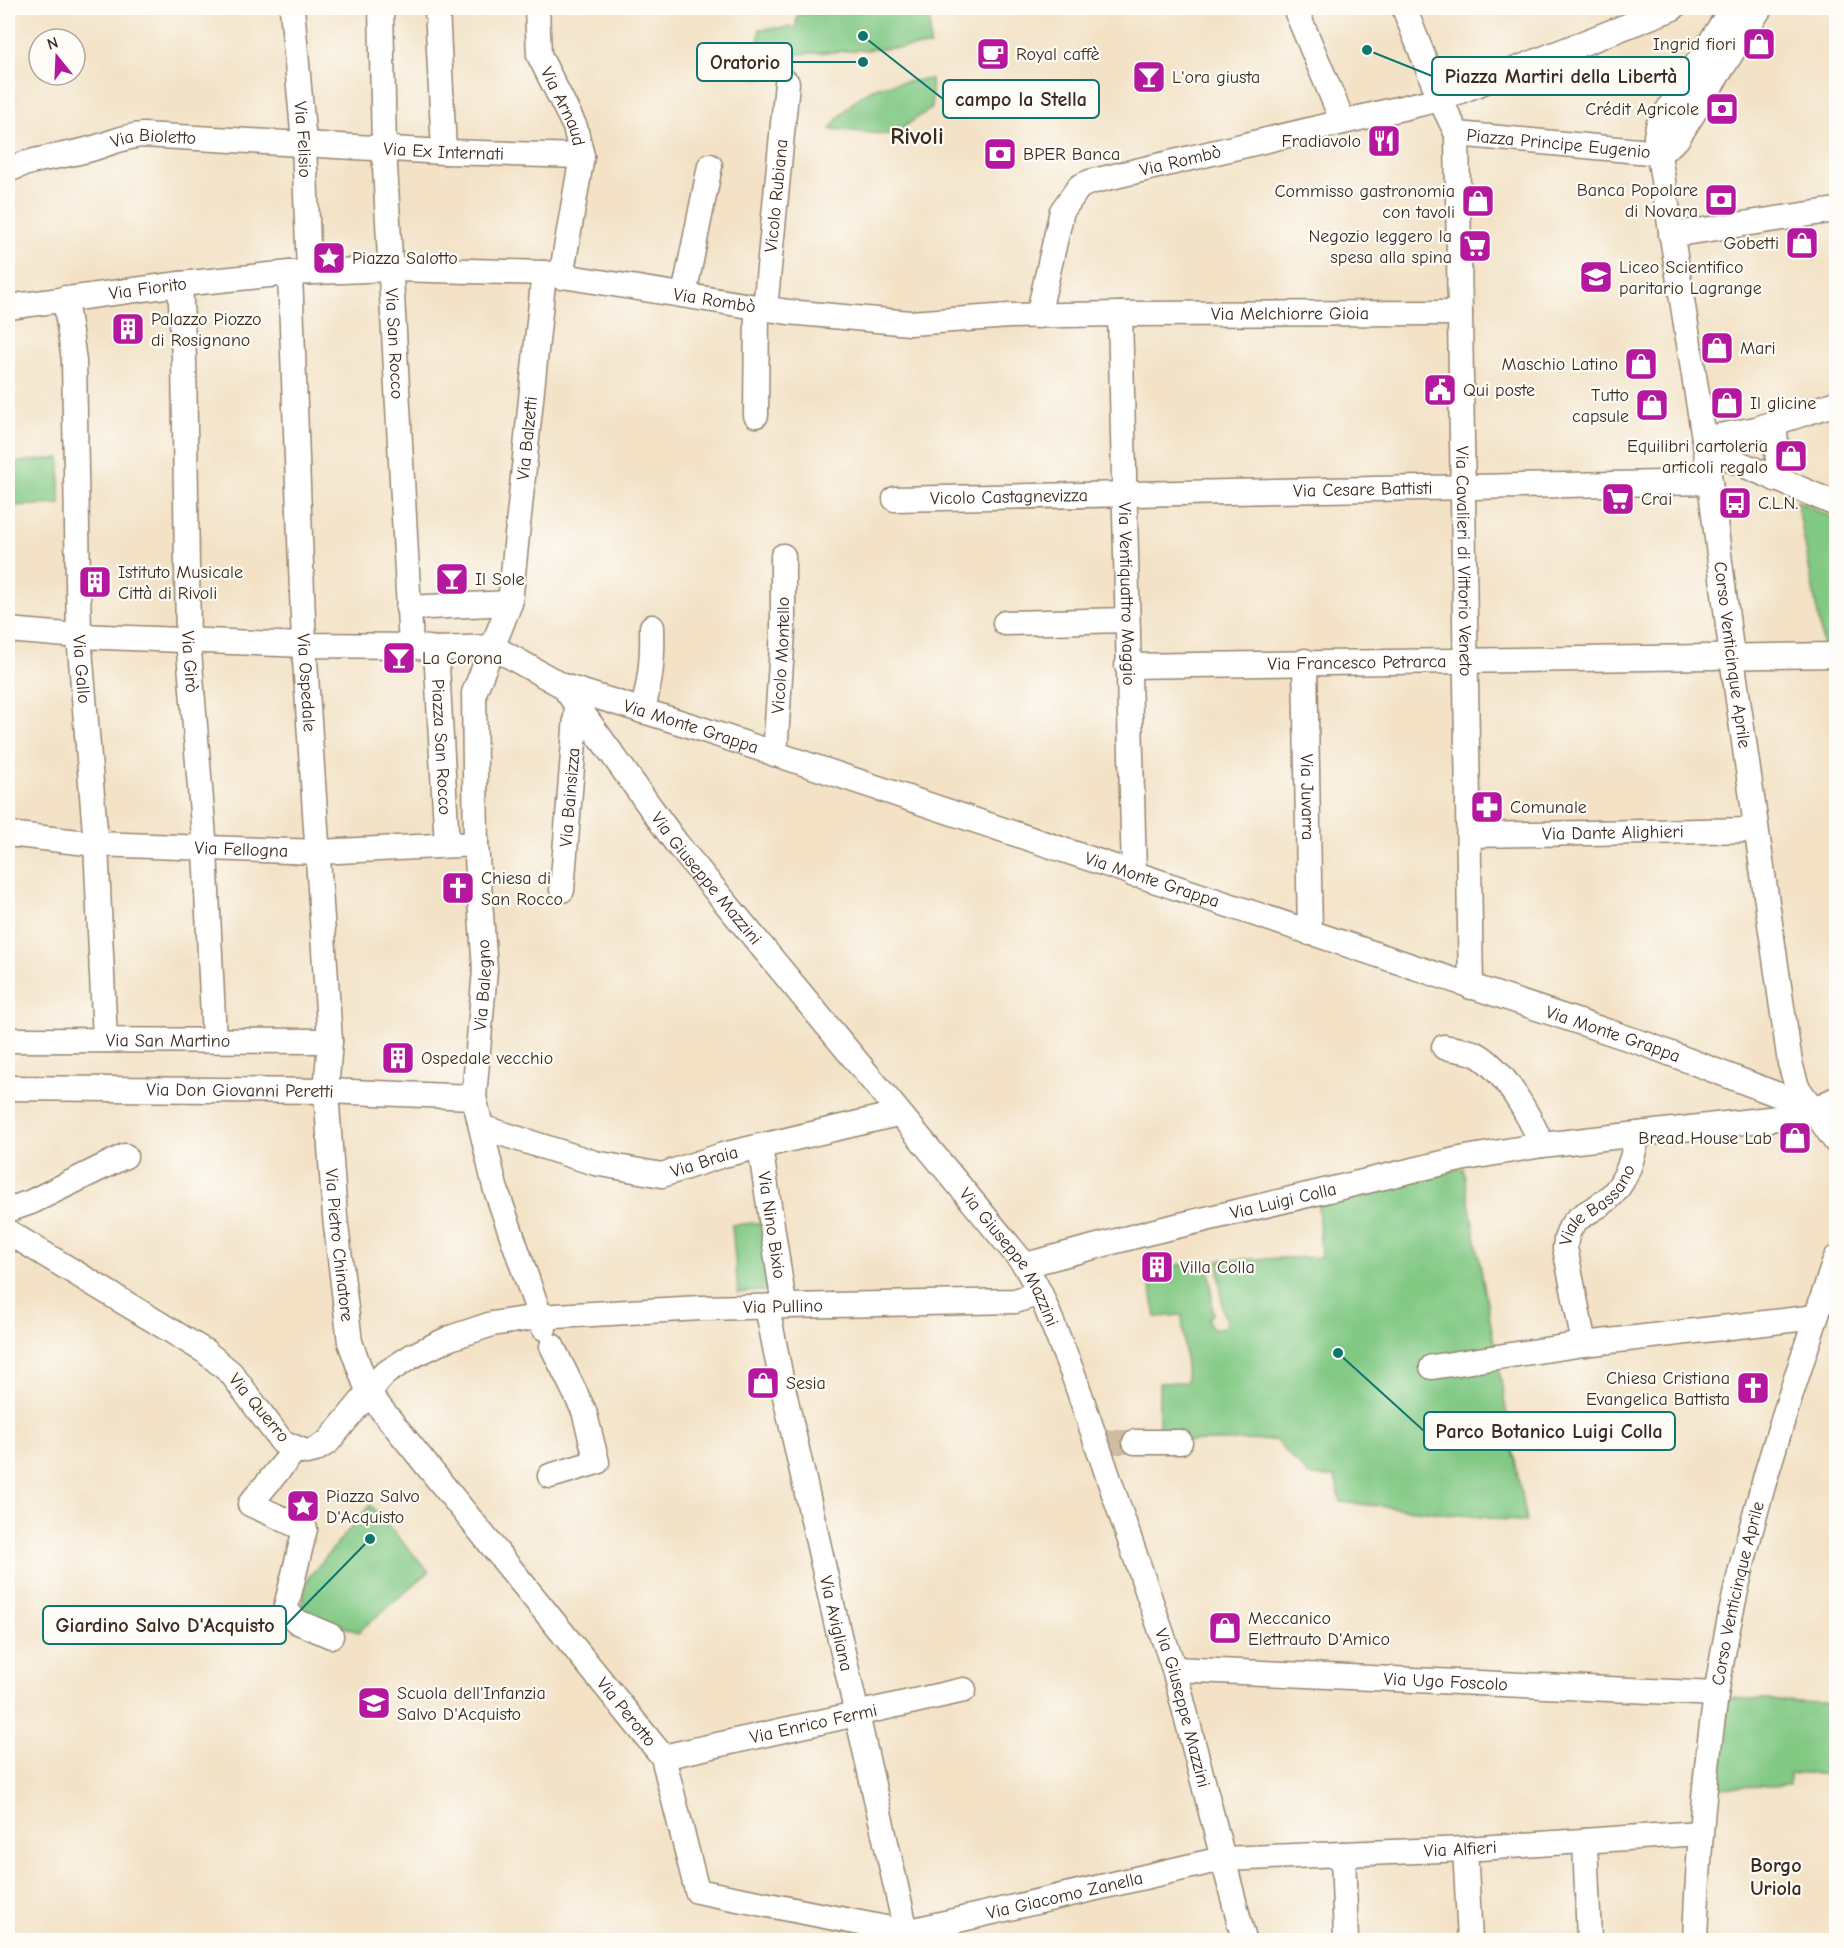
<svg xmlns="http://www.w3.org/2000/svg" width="1844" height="1948" font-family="'Comic Neue',sans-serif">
<rect width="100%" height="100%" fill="#fdfcf7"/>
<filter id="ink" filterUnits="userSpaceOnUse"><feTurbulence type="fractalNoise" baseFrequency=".0167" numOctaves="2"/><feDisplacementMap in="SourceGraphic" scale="12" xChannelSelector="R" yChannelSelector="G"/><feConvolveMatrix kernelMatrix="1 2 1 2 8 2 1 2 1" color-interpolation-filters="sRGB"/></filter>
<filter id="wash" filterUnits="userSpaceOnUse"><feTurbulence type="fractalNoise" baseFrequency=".008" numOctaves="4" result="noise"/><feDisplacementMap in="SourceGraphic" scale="24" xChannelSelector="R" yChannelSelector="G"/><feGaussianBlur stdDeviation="1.35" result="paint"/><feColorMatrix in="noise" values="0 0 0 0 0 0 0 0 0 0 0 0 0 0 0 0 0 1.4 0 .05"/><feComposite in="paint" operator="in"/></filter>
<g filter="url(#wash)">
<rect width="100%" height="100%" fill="#f3e2c6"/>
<path fill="#82c984" stroke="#5e7a51" stroke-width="1.5" d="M899 8H913L930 14V46L796 54 798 76 754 78 760 29 796 27 797 15Z
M931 79 932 108 905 126 903 136 830 129C865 83 876 85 931 79Z
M60 458V504L8 506V463Z
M1797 501 1836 519V648L1824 649Z
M1463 1168 1526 1522 1341 1502 1335 1477 1309 1476 1275 1440 1159 1442V1383L1187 1382 1182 1315 1156 1317 1147 1269 1209 1261 1213 1314 1209 1318 1210 1325 1216 1329 1224 1328 1226 1320 1223 1313 1218 1260 1321 1257 1318 1200Z
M766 1222 773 1290 738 1293 732 1225Z
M370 1505 429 1572 358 1632 300 1611 308 1578Z
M1728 1698 1836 1704V1774H1789V1785L1714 1788Z"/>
</g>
<g filter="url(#ink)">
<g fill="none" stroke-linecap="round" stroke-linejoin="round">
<path stroke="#cebda4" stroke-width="24" stroke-dasharray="24 12" stroke-linecap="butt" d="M1104 1442H1135"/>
<g stroke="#978672" stroke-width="27">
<g id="minor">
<path id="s1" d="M292 8 304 143 309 272"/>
<path id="s2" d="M381 8 384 148 411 646"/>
<path d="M437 8 444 152"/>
<path id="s3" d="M537 8 539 55 575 127 582 156 561 277"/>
<path d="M1295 8 1343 122"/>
<path id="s4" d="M1404 8 1440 99 1457 134 1471 987"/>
<path id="s5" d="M1732 8 1658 126 1656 136 1706 451 1733 665 1790 1063 1797 1087 1836 1142"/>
<path id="s6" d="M1457 134 1660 153 1677 139 1760 8"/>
<path id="s7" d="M8 170C36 157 65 157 94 148 111 143 124 136 143 135L444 152 582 156"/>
<path d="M1671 235 1836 210"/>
<path id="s8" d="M290 273 304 645 330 1041 326 1091 335 1217 350 1342 369 1394 663 1757 697 1891 906 1932 1222 1859 1465 1849 1699 1833"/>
<path id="s9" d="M180 284 184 358 188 639 205 850 214 1039"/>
<path d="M684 295 710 166"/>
<path id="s10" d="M65 298 74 361 79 636 96 844 105 1040"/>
<path id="s11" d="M8 307 180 284 290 273 392 269 544 273 788 312 910 323 1010 316 1120 314 1460 313"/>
<path id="s12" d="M765 309 787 83"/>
<path id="s13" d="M1120 314 1134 875"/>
<path id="s14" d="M1038 316 1062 211 1079 187 1090 182 1440 99 1673 8"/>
<path d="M756 415 757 308"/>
<path d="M1774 424 1779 469 1775 479"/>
<path d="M1704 439 1734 461 1836 504"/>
<path d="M1704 439 1756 429 1836 403"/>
<path id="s15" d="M895 499 1710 482"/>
<path d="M408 608 510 603"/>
<path d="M1005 623 1126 620"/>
<path id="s16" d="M8 630 79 636 304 645 411 646 436 649 493 647 563 686 695 727 1648 1045 1815 1109"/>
<path id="s17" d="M436 649 447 845"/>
<path id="s18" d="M1305 661 1310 933"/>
<path id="s19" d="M1127 666 1836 655"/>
<path id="s20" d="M563 686 677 844 1025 1265 1040 1293 1073 1374 1174 1669 1244 1940"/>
<path d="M642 711C651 682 653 657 652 627"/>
<path id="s21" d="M775 754 783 631V556"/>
<path id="s22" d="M8 834 96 844 319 852 476 844"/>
<path id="s23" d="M1469 835 1756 830"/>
<path id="s24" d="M562 890 577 705"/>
<path id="s25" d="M8 1040 330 1041"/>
<path d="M1444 1047C1454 1049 1467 1050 1476 1054 1504 1069 1530 1117 1542 1145"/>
<path id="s26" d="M8 1088 326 1091 474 1097"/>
<path id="s27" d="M481 1127 595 1163 662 1175 723 1155 897 1114"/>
<path id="s28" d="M760 1146 784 1305"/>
<path d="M8 1210 31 1202 125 1156"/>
<path id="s29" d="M8 1232 206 1352 231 1373 282 1442 306 1452 315 1450 328 1442 384 1374 412 1356 450 1338 492 1324 538 1317 701 1308 1015 1301 1040 1293"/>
<path id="s30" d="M1025 1265 1151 1232 1460 1159 1542 1145 1778 1118 1815 1109 1836 1099"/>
<path id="s31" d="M767 1307 782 1383 908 1940"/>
<path id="s32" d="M544 1328 495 1187 474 1097 485 970 476 844 474 693 510 603 544 273"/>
<path id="s33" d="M1584 1344 1565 1248C1567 1212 1592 1216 1612 1195 1628 1178 1633 1156 1638 1134"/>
<path d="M1432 1367 1584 1344 1816 1317"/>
<path d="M1135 1442H1180"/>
<path d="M296 1449 250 1504 305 1529 285 1611 298 1622 331 1636"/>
<path d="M550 1476 597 1462 584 1411 552 1346"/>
<path id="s34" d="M1174 1669 1716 1694"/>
<path id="s35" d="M663 1757 964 1690"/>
<path d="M1585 1841 1589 1940"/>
<path d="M1465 1849 1470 1940"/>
<path d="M1343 1854 1346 1940"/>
<path id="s36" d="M1695 1940C1698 1858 1704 1777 1716 1696 1738 1547 1788 1400 1836 1258"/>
</g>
</g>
<use href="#minor" stroke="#fff" stroke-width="24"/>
</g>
</g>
<defs>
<g id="shop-square" transform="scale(1.725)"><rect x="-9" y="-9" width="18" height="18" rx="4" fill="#b5179e" stroke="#fdfcf7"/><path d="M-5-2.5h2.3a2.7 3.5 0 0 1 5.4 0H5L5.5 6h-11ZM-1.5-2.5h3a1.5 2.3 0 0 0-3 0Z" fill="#fff"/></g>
<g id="cafe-square" transform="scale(1.725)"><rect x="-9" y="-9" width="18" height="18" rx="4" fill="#b5179e" stroke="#fdfcf7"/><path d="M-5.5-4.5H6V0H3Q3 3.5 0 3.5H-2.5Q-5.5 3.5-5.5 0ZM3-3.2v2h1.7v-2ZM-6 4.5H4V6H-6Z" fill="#fff"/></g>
<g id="bar-square" transform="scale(1.725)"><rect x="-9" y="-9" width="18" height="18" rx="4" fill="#b5179e" stroke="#fdfcf7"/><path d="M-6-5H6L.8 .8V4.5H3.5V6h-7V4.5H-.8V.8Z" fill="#fff"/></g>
<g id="bank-square" transform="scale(1.725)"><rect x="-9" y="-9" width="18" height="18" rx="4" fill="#b5179e" stroke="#fdfcf7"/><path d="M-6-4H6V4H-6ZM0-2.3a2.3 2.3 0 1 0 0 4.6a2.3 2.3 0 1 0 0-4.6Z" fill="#fff"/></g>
<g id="restaurant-square" transform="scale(1.725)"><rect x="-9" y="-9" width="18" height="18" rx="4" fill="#b5179e" stroke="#fdfcf7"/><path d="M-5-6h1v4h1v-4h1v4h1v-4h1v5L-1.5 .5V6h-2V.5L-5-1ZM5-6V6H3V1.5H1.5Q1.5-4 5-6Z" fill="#fff"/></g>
<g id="supermarket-square" transform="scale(1.725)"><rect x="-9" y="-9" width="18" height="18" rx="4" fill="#b5179e" stroke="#fdfcf7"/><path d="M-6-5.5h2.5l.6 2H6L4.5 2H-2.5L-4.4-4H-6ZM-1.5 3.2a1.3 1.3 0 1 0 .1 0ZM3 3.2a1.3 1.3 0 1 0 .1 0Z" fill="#fff"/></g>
<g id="sight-square" transform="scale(1.725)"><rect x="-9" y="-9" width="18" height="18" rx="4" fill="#b5179e" stroke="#fdfcf7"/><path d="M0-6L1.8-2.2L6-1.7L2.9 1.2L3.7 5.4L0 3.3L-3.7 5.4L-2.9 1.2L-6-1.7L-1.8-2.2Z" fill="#fff"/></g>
<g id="school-square" transform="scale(1.725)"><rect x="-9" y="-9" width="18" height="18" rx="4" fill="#b5179e" stroke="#fdfcf7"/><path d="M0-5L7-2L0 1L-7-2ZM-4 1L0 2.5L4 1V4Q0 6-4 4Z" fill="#fff"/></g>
<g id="building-square" transform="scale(1.725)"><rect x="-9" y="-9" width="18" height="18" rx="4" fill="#b5179e" stroke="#fdfcf7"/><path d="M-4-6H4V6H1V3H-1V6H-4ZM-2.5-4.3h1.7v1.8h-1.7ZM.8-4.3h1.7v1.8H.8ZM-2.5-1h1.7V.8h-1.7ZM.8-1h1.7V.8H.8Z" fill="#fff"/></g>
<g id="civic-square" transform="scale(1.725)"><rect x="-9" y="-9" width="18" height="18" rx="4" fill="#b5179e" stroke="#fdfcf7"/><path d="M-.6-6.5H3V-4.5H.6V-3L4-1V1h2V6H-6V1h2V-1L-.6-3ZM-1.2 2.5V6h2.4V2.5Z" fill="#fff"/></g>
<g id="bus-square" transform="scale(1.725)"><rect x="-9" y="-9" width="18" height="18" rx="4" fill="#b5179e" stroke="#fdfcf7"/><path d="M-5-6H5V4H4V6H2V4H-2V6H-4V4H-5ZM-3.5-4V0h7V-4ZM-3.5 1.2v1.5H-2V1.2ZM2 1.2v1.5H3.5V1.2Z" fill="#fff"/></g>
<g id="pharmacy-square" transform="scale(1.725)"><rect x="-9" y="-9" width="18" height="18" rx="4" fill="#b5179e" stroke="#fdfcf7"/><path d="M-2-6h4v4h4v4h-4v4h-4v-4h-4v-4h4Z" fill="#fff"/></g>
<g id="church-square" transform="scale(1.725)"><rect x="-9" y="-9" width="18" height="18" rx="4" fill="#b5179e" stroke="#fdfcf7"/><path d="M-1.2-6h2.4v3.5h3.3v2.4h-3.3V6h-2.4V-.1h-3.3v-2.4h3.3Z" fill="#fff"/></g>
</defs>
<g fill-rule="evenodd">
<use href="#shop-square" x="1759" y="44"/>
<use href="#cafe-square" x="993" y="54"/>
<use href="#bar-square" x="1149" y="77"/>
<use href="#bank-square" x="1722" y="109"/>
<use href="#restaurant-square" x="1384" y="141"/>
<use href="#bank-square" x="1000" y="154"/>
<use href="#bank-square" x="1721" y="200"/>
<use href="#shop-square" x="1478" y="201"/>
<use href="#shop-square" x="1802" y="243"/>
<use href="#supermarket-square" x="1475" y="246"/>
<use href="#sight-square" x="329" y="258"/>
<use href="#school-square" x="1596" y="277"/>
<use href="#building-square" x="128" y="329"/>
<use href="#shop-square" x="1717" y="348"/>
<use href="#shop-square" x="1641" y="364"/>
<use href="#civic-square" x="1440" y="390"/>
<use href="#shop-square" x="1727" y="403"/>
<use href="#shop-square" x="1652" y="405"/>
<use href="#shop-square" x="1791" y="456"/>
<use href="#supermarket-square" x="1618" y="499"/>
<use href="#bus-square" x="1735" y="503"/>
<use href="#bar-square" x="452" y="579"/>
<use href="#building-square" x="95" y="582"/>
<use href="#bar-square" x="399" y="658"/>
<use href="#pharmacy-square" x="1487" y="807"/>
<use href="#church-square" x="458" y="888"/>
<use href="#building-square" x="398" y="1058"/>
<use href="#shop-square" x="1795" y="1138"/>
<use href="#building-square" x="1157" y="1267"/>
<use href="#shop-square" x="763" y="1383"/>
<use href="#church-square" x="1753" y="1388"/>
<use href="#sight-square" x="303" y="1506"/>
<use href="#shop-square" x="1225" y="1628"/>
<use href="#school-square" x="374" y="1703"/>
</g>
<g text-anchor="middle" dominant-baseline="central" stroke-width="4.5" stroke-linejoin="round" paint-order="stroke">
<g font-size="18" fill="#3b2a1e" stroke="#fdfcf7" text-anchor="start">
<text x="1736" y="44" text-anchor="end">Ingrid fiori</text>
<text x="1016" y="54">Royal caffè</text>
<text x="1172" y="77">L'ora giusta</text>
<text x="1699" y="109" text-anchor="end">Crédit Agricole</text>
<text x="1361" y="141" text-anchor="end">Fradiavolo</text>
<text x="1023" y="154">BPER Banca</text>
<text x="1698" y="190" text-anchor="end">Banca Popolare<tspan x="1698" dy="21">di Novara</tspan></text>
<text x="1455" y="191" text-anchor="end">Commisso gastronomia<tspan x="1455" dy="21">con tavoli</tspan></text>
<text x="1452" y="236" text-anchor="end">Negozio leggero la<tspan x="1452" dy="21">spesa alla spina</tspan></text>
<text x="1779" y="243" text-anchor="end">Gobetti</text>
<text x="352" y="258">Piazza Salotto</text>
<text x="1619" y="267">Liceo Scientifico<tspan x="1619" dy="21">paritario Lagrange</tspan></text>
<text x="151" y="319">Palazzo Piozzo<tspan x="151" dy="21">di Rosignano</tspan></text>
<text x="1740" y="348">Mari</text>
<text x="1618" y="364" text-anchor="end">Maschio Latino</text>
<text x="1463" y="390">Qui poste</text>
<text x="1629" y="395" text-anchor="end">Tutto<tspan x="1629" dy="21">capsule</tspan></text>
<text x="1750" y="403">Il glicine</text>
<text x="1768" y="446" text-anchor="end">Equilibri cartoleria<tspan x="1768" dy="21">articoli regalo</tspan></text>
<text x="1641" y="499">Crai</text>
<text x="1758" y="503">C.L.N.</text>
<text x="118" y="572">Istituto Musicale<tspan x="118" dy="21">Città di Rivoli</tspan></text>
<text x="475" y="579">Il Sole</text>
<text x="422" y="658">La Corona</text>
<text x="1510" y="807">Comunale</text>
<text x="481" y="878">Chiesa di<tspan x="481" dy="21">San Rocco</tspan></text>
<text x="421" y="1058">Ospedale vecchio</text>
<text x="1772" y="1138" text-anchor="end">Bread House Lab</text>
<text x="1180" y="1267">Villa Colla</text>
<text x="1730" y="1378" text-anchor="end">Chiesa Cristiana<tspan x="1730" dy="21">Evangelica Battista</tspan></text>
<text x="786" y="1383">Sesia</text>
<text x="326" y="1496">Piazza Salvo<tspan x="326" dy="21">D'Acquisto</tspan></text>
<text x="1248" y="1618">Meccanico<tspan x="1248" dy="21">Elettrauto D'Amico</tspan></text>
<text x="397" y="1693">Scuola dell'Infanzia<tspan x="397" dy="21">Salvo D'Acquisto</tspan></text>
</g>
<g font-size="18" fill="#3b2a1e" stroke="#fdfcf7">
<text stroke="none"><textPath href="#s3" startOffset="104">Via Arnaud</textPath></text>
<text stroke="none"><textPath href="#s1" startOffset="132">Via Felisio</textPath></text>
<text stroke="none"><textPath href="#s7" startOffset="150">Via Bioletto</textPath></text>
<text stroke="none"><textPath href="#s6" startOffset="102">Piazza Principe Eugenio</textPath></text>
<text stroke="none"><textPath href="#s7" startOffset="441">Via Ex Internati</textPath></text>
<text stroke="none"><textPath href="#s14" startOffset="242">Via Rombò</textPath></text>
<text stroke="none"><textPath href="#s12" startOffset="114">Vicolo Rubiana</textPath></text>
<text stroke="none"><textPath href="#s11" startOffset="141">Via Fiorito</textPath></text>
<text stroke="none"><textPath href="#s11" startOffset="711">Via Rombò</textPath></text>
<text stroke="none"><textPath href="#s11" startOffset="1288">Via Melchiorre Gioia</textPath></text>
<text stroke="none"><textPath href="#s2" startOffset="336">Via San Rocco</textPath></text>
<text stroke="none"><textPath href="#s32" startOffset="909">Via Balzetti</textPath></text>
<text stroke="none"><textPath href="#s15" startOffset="468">Via Cesare Battisti</textPath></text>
<text stroke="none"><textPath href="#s15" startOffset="114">Vicolo Castagnevizza</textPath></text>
<text stroke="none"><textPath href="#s4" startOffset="564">Via Cavalieri di Vittorio Veneto</textPath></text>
<text stroke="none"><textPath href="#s13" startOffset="280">Via Ventiquattro Maggio</textPath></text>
<text stroke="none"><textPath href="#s5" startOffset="674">Corso Venticinque Aprile</textPath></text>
<text stroke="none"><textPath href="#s21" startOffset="99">Vicolo Montello</textPath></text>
<text stroke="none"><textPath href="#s9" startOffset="378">Via Girò</textPath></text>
<text stroke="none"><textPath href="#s19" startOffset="230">Via Francesco Petrarca</textPath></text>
<text stroke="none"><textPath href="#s10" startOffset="372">Via Gallo</textPath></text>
<text stroke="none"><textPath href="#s8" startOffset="410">Via Ospedale</textPath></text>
<text stroke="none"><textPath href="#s16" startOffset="700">Via Monte Grappa</textPath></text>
<text stroke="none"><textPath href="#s17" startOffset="98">Piazza San Rocco</textPath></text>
<text stroke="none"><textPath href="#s24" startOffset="93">Via Bainsizza</textPath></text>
<text stroke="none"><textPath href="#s18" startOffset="136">Via Juvarra</textPath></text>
<text stroke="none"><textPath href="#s23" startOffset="144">Via Dante Alighieri</textPath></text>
<text stroke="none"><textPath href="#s22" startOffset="234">Via Fellogna</textPath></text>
<text stroke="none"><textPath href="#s20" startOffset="240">Via Giuseppe Mazzini</textPath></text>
<text stroke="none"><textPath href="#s16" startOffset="1186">Via Monte Grappa</textPath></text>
<text stroke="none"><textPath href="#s32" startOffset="354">Via Balegno</textPath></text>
<text stroke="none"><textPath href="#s16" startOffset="1672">Via Monte Grappa</textPath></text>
<text stroke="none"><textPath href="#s25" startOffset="160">Via San Martino</textPath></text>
<text stroke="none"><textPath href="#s26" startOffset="232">Via Don Giovanni Peretti</textPath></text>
<text stroke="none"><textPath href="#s27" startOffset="232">Via Braia</textPath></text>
<text stroke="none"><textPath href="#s30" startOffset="266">Via Luigi Colla</textPath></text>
<text stroke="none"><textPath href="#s33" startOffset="154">Viale Bassano</textPath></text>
<text stroke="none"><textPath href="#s28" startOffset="80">Via Nino Bixio</textPath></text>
<text stroke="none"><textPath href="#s8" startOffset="974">Via Pietro Chinatore</textPath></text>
<text stroke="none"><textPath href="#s20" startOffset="726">Via Giuseppe Mazzini</textPath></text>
<text stroke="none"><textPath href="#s29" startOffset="900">Via Pullino</textPath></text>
<text transform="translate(259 1408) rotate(50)">Via Querro</text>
<text stroke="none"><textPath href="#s36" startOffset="350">Corso Venticinque Aprile</textPath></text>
<text stroke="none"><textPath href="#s31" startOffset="324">Via Avigliana</textPath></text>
<text stroke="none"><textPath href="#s34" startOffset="272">Via Ugo Foscolo</textPath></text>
<text stroke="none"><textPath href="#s20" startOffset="1212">Via Giuseppe Mazzini</textPath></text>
<text stroke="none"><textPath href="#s8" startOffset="1536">Via Perotto</textPath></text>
<text stroke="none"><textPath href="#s35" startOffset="154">Via Enrico Fermi</textPath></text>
<text stroke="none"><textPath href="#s8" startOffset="2508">Via Alfieri</textPath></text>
<text stroke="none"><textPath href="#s8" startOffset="2108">Via Giacomo Zanella</textPath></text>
</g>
<g font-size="20" font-weight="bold" fill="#3b2a1e" stroke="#fdfcf7">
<text x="1776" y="1865">Borgo<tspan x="1776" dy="23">Uriola</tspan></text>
</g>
<g font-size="24" font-weight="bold" fill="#3b2a1e" stroke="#fdfcf7">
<text x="917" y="136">Rivoli</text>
</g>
</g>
<path fill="none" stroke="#0f766e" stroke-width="2" d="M863 62L792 62M1367 50L1432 76M863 36L943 99M1338 1353L1424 1431M370 1539L286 1625"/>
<g fill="#0f766e" stroke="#fdfcf7" stroke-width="2">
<circle cx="863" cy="62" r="6"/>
<circle cx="1367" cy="50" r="6"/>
<circle cx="863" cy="36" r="6"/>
<circle cx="1338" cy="1353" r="6"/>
<circle cx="370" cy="1539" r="6"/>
</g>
<g fill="#fdfcf7" stroke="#0f766e" stroke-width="2">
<rect x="697" y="43" width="95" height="38" rx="6"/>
<rect x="1432" y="57" width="257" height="38" rx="6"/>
<rect x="943" y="80" width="156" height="38" rx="6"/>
<rect x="1424" y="1412" width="251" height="38" rx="6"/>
<rect x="43" y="1606" width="243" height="38" rx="6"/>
</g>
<g font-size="20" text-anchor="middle" font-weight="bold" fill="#3b2a1e">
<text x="745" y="69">Oratorio</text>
<text x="1561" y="83">Piazza Martiri della Libertà</text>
<text x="1021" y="106">campo la Stella</text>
<text x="1549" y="1438">Parco Botanico Luigi Colla</text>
<text x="165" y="1632">Giardino Salvo D'Acquisto</text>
</g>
<rect width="1844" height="1948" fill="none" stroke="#fdfcf7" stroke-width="30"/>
<g transform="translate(57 57) rotate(342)"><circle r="28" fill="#fdfcf7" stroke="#afa8a0" stroke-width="1.5"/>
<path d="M0-4.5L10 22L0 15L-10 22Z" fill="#b5179e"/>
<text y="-9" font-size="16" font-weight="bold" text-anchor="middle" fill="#3b2a1e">N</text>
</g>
</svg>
